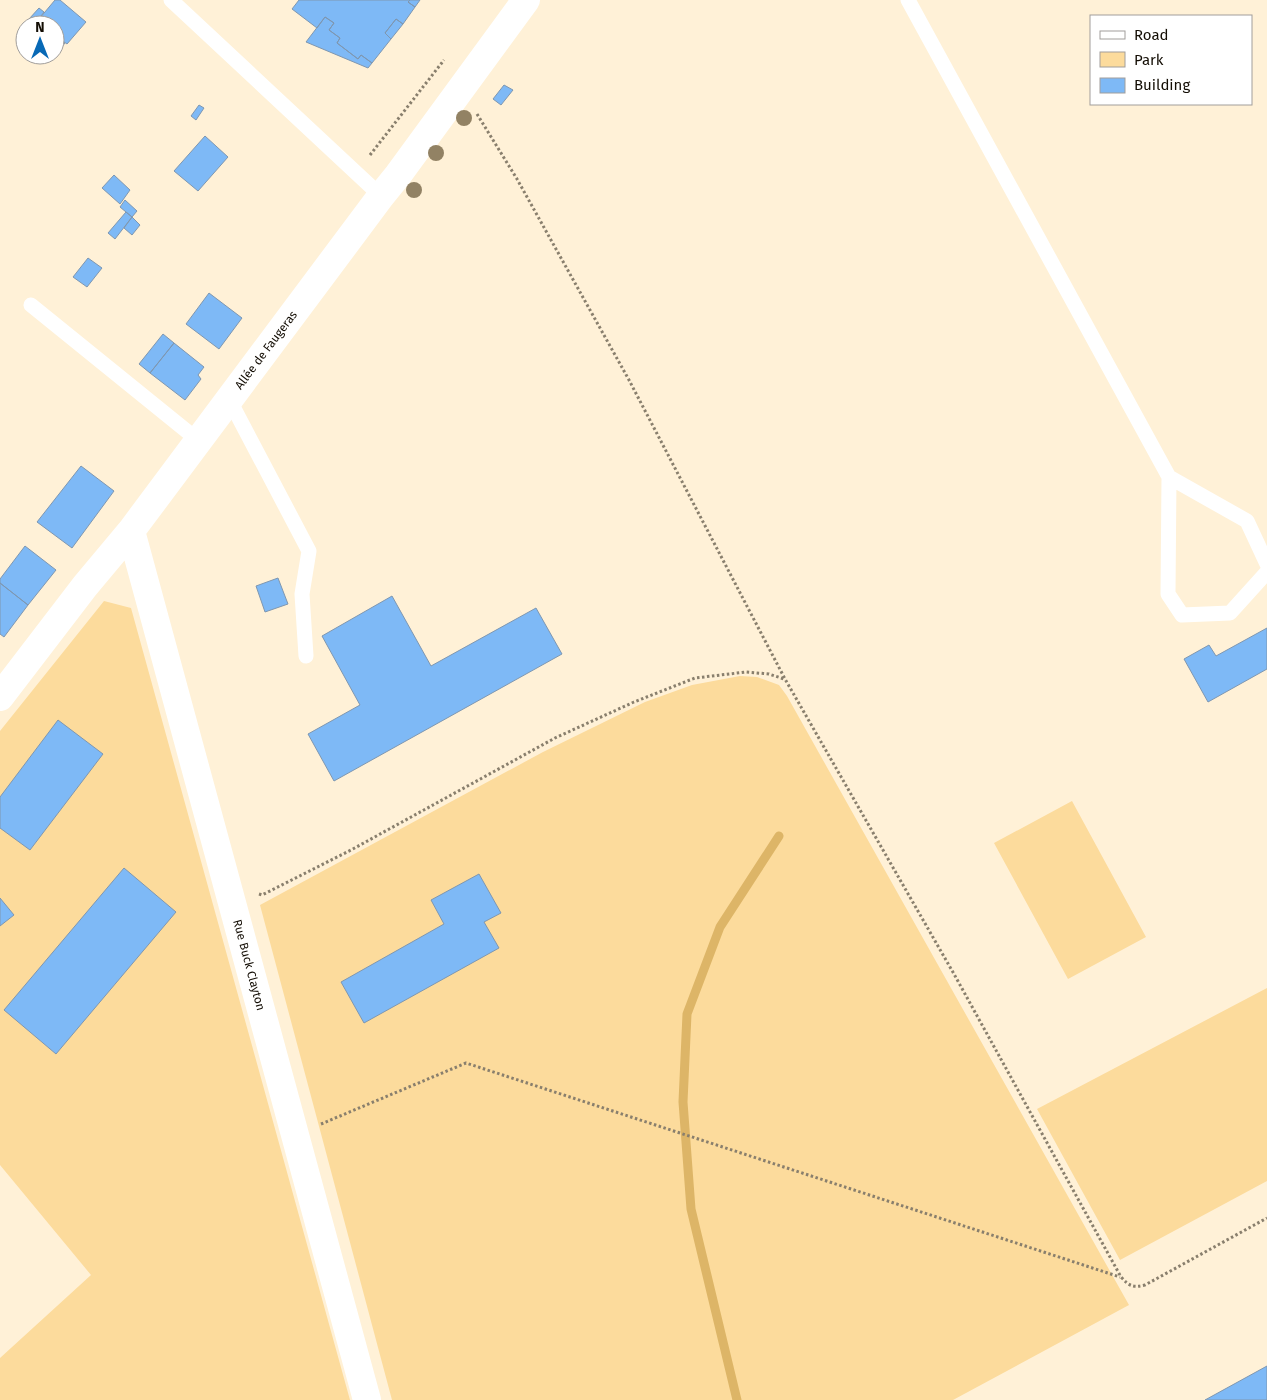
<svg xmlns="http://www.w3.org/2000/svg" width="1267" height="1400" font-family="'Fira Sans',sans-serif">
<rect width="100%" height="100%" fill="#fff1d7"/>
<path fill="#fcdb9c" d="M104 601 131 608 350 1400H0V1358L91 1275 0 1165V731Z
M740 676 757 677 779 685 787 696 1129 1305 953 1400H392L260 905 543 752 645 702 692 685Z
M1072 801 1146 937 1068 979 994 843Z
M1267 988V1181L1120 1260 1037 1109Z"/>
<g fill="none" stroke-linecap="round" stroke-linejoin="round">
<path stroke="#ddb567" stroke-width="9" d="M737 1400 691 1209 683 1102 687 1014 720 927 779 836"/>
</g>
<path fill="#7eb9f6" stroke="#7f97b0" d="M55 0H60L86 22 67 44 60 39 55 45V25H34Z
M299 0H410L408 2 415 7 403 24 396 19 385 33 391 39 372 63 361 55 358 59 337 43 340 38 329 30 334 23 325 17 317 28 292 9Z
M410 0H420L415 7 408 2Z
M39 8 44 12 35 24 29 19Z
M325 17 334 23 329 30 340 38 337 43 358 59 361 55 372 63 368 68 306 42Z
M396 19 403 24 391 39 385 33Z
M60 39 65 43 52 59 47 55H55V45Z
M504 85 513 90 501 105 493 99Z
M199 105 204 108 196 120 191 116Z
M205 136 228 157 198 191 174 171Z
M114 175 130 190 120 204 102 188Z
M125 200 137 211 132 217 120 207Z
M126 212 132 217 115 239 108 233Z
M132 217 140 225 132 235 124 228Z
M88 258 102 268 87 287 73 277Z
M209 293 242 318 219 349 186 324Z
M163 334 174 343 150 373 139 364Z
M174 343 204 367 198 375 201 379 185 400 150 373Z
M81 466 114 491 72 548 37 522Z
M25 546 56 570 28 605 0 583V579Z
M278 578 288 604 265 612 256 586Z
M0 583 28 605 4 637 0 634Z
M392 596 431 666 536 608 562 654 334 781 308 734 360 705 322 636Z
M1267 628V669L1208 702 1184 659 1209 645 1216 656Z
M58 720 103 754 30 850 0 828V797Z
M124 868 176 912 56 1054 4 1010Z
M479 874 501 913 484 922 499 948 364 1023 341 982 444 924 431 900Z
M0 898 14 915 0 926Z
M1267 1366V1400H1205Z"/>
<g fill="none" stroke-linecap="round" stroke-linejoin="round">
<path stroke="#897f6d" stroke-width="3" stroke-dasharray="2.5 2.5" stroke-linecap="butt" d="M477 114 517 179 629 380 785 679 954 974 1121 1277C1129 1286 1133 1288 1145 1285L1267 1218
M370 155 444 60
M259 894 262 895 351 850 555 738 634 702 695 678 746 672 769 674 784 679
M321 1124 466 1063 1120 1277"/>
<path stroke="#fff" stroke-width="15" d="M171 0 381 196
M908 0 1169 477 1168 594 1182 615 1230 613 1267 572
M31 305 199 441
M229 399 309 551 302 594 306 656
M1169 477 1247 521 1267 564"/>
<path stroke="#fff" stroke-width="28" d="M131 531 367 1400
M0 697 85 586 131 531 381 196 398 175 526 0"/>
</g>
<g fill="#928264">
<circle cx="464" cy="118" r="8"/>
<circle cx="436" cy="153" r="8"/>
<circle cx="414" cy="190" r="8"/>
</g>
<g text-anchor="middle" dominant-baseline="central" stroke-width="4" stroke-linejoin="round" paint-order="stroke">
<g font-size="12" fill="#130d04" stroke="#fff">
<text transform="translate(266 350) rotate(-53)">Allée de Faugeras</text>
<text transform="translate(249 965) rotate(75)">Rue Buck Clayton</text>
</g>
</g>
<rect x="1090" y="15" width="162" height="90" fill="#ffffff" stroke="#a19e9b"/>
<rect x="1100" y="31" width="25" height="8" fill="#ffffff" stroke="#a19e9b"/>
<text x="1134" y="40" font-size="15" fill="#130d04">Road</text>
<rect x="1100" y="52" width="25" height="15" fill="#fcdb9c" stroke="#a19e9b"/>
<text x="1134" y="65" font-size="15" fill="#130d04">Park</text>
<rect x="1100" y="78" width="25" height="15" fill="#7eb9f6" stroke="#a19e9b"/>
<text x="1134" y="90" font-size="15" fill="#130d04">Building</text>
<g transform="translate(40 40)"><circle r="24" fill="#ffffff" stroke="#a19e9b"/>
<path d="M0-4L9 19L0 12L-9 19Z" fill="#0869b6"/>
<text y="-8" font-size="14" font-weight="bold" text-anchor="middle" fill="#130d04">N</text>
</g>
</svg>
